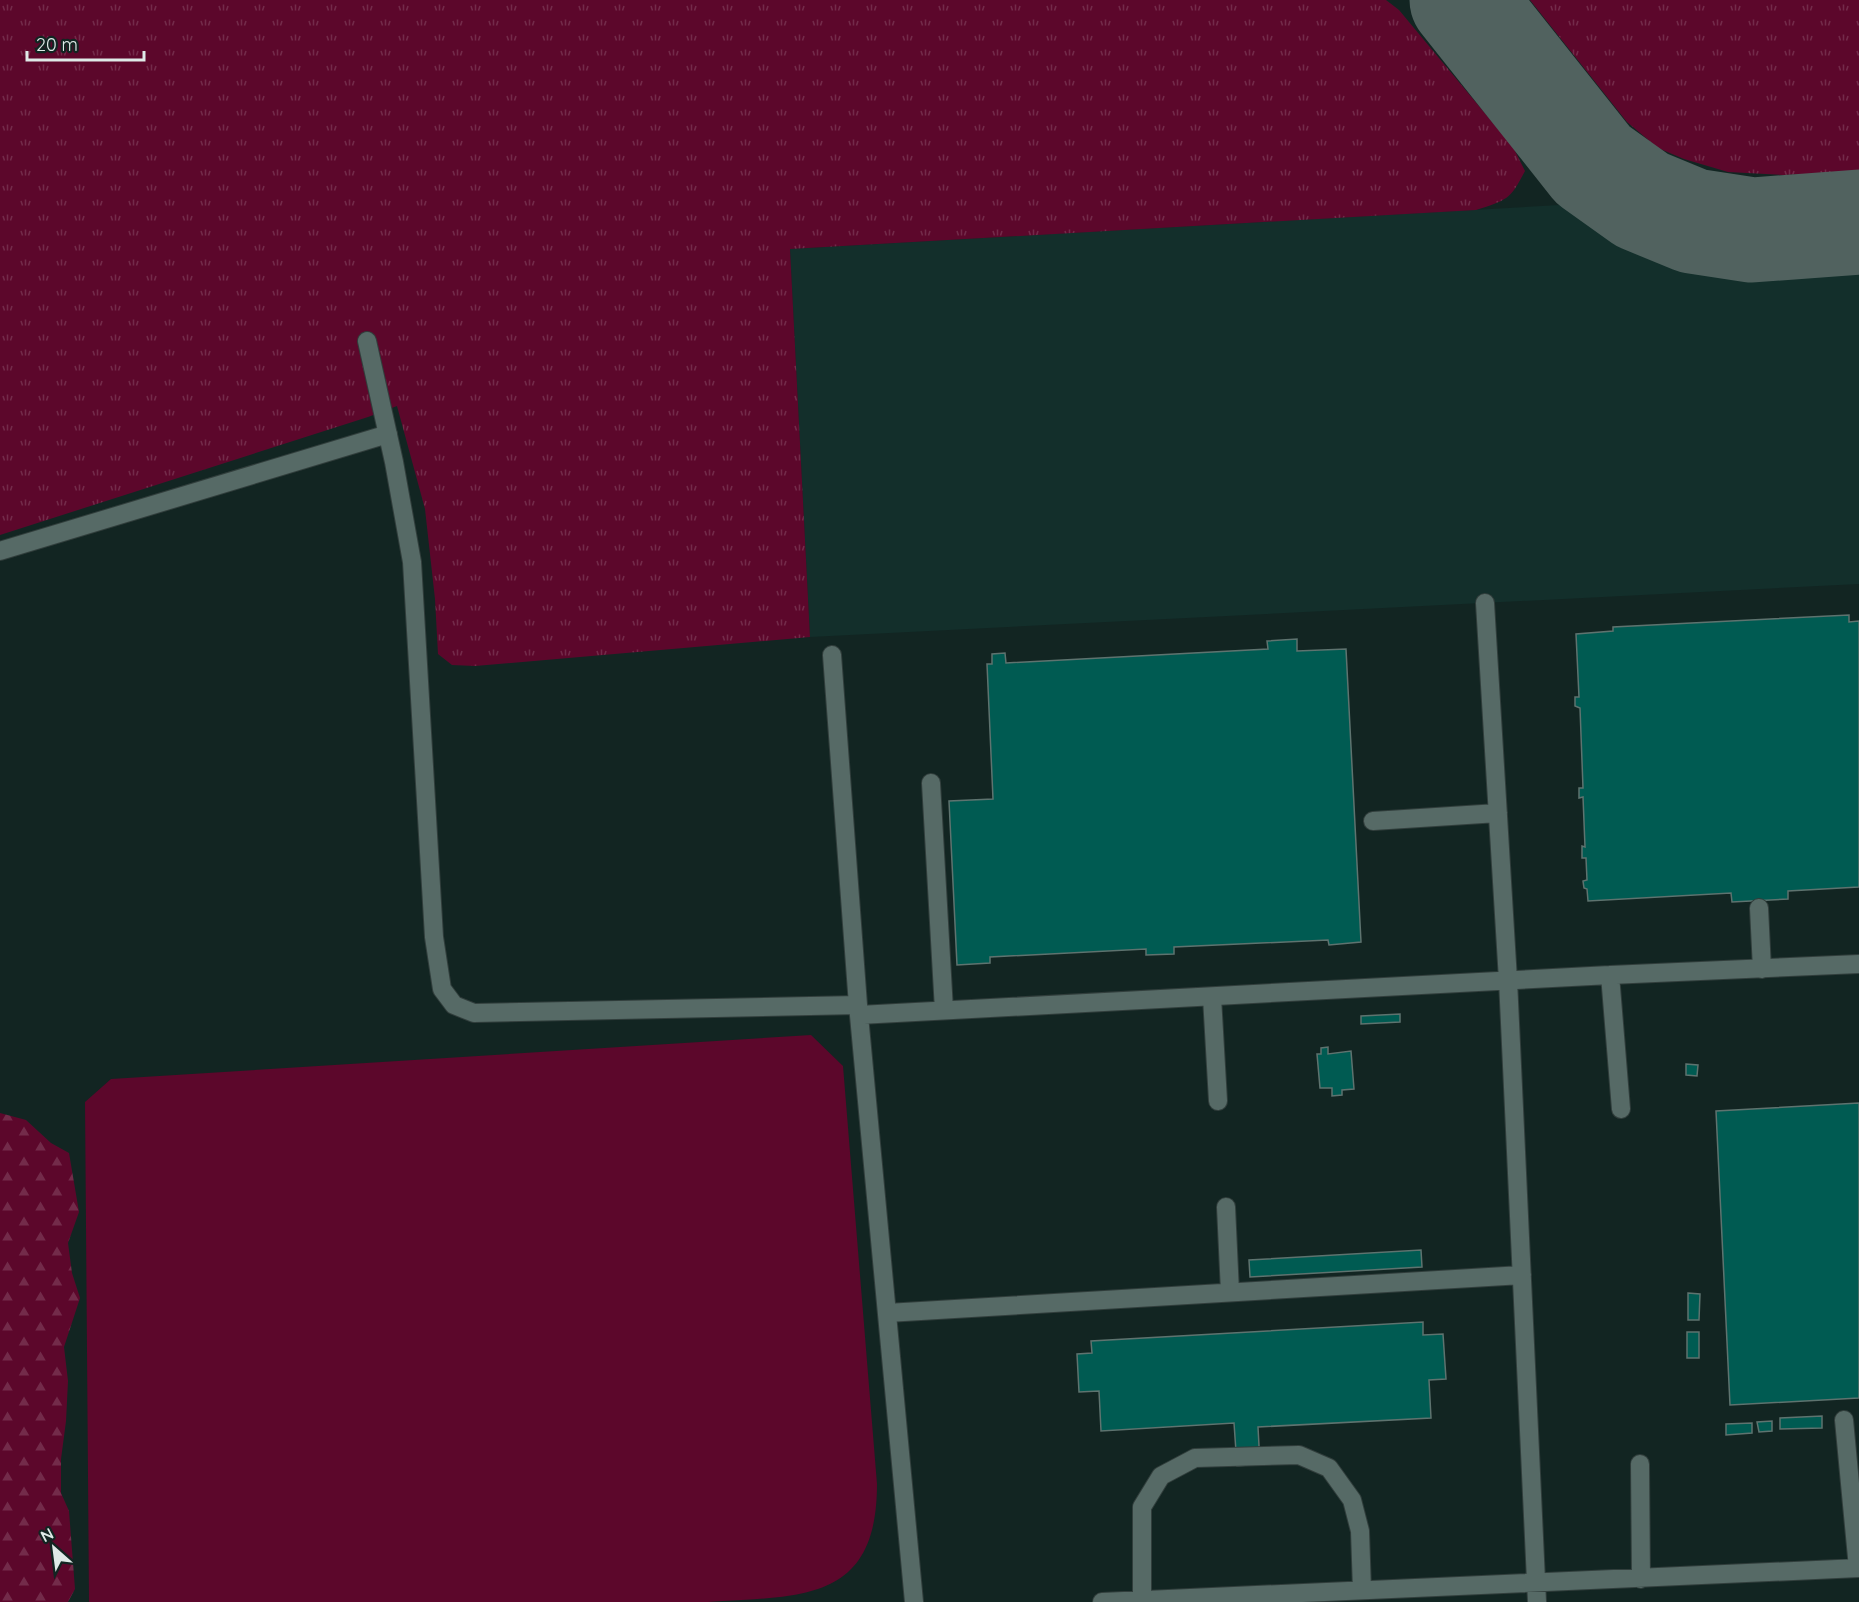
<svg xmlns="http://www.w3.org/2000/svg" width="1859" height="1602" font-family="Quicksand,sans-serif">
<defs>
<pattern id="grass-tufts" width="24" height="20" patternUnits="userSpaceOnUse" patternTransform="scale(1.5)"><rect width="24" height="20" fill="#5c072b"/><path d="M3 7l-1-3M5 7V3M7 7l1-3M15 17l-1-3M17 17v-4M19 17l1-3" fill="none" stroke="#732b4a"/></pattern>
<pattern id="forest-firs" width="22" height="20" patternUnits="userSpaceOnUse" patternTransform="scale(1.5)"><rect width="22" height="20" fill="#5c072b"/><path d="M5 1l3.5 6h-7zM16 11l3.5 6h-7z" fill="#732b4a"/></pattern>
</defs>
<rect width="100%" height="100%" fill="#122522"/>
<path fill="#132f2b" d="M1859 188V584L810 637 790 249Z"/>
<path fill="url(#grass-tufts)" d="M0 0H1386L1399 10 1513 147 1525 171C1510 200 1507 200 1476 210L790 249 810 637 475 666 452 665 438 654 435 599 425 509 397 406 368 417 0 535Z
M1530 0H1859V172L1783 175 1728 172 1684 159 1658 148 1627 122Z"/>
<path fill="url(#forest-firs)" d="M0 1113 26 1120 51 1143 69 1153 79 1212 68 1243 72 1273 80 1298 64 1347 68 1381 66 1421 61 1459V1493L69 1511 75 1589 68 1602H0Z"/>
<path fill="#5c072b" d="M811 1035 843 1066 877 1484C877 1602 803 1596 708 1602H89L85 1102 111 1079Z"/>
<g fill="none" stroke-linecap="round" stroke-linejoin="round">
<path stroke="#51625f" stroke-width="105" d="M1462 0 1593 165 1642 200 1693 221 1752 230 1859 222"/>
</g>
<path fill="#005b52" stroke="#5e736f" stroke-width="1.5" d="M1849 615V622L1859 621V887L1788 891V899L1732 902 1731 893 1588 901 1587 889 1584 888 1583 881 1587 880 1586 858H1582V846L1585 847 1583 797 1579 798V788H1583L1580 708 1575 706V697H1579L1576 634 1613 631V627Z
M1297 639V651L1346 649 1361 942 1329 945 1328 940 1174 947V954L1146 955V949L990 957V963L957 965 949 801 993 799 987 664H992V654L1005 653 1006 663 1268 649 1267 641Z
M1400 1014V1022L1361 1024V1016Z
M1328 1047V1054L1351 1051 1354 1089 1342 1090V1095L1332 1096V1088H1320L1317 1054H1321V1048Z
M1686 1064 1698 1065 1697 1076 1686 1075Z
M1859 1103V1398L1730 1405 1716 1111Z
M1421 1250 1422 1267 1250 1277 1249 1260Z
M1688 1293 1700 1294 1699 1320H1688Z
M1423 1322V1335L1443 1334 1446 1379 1429 1380 1431 1418 1258 1427 1260 1464 1237 1466 1234 1423 1101 1431 1099 1391 1079 1392 1077 1354 1092 1353 1091 1341Z
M1687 1332H1699V1358H1687Z
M1822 1416V1428L1780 1429V1418Z
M1772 1421V1431L1759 1432 1757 1422Z
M1752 1423V1433L1726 1435V1424Z"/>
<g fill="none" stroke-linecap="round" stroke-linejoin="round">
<g stroke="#313e3c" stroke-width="20">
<path id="minor" d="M367 341 394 462 412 562 434 937 442 989 454 1005 474 1013 858 1005
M0 551 388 434
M1485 603 1508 980 1537 1602
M832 655 858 1005 914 1602
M931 783 944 1010
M1373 821 1498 813
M1759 908 1762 969
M1610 975 1621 1109
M1212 997 1218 1101
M859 1015 1610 975 1859 964
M1226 1207 1230 1292
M887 1313 1522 1275
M1844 1420 1858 1568
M1640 1464 1641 1579
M1142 1600V1507L1161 1476 1195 1458 1299 1455 1329 1468 1352 1500 1360 1531 1362 1590
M1102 1602 1859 1568"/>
</g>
<use href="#minor" stroke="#566a66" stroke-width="18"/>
</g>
<g transform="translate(54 1548) rotate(332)" stroke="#122522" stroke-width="4.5" paint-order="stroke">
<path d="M0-4.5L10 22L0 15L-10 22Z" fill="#dfeae8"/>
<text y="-9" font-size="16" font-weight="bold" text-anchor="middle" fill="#dfeae8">N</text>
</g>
<path d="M27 51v9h117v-9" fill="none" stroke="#dfeae8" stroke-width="3"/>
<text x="36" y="51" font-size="18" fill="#dfeae8" stroke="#122522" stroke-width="4.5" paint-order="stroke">20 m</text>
</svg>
